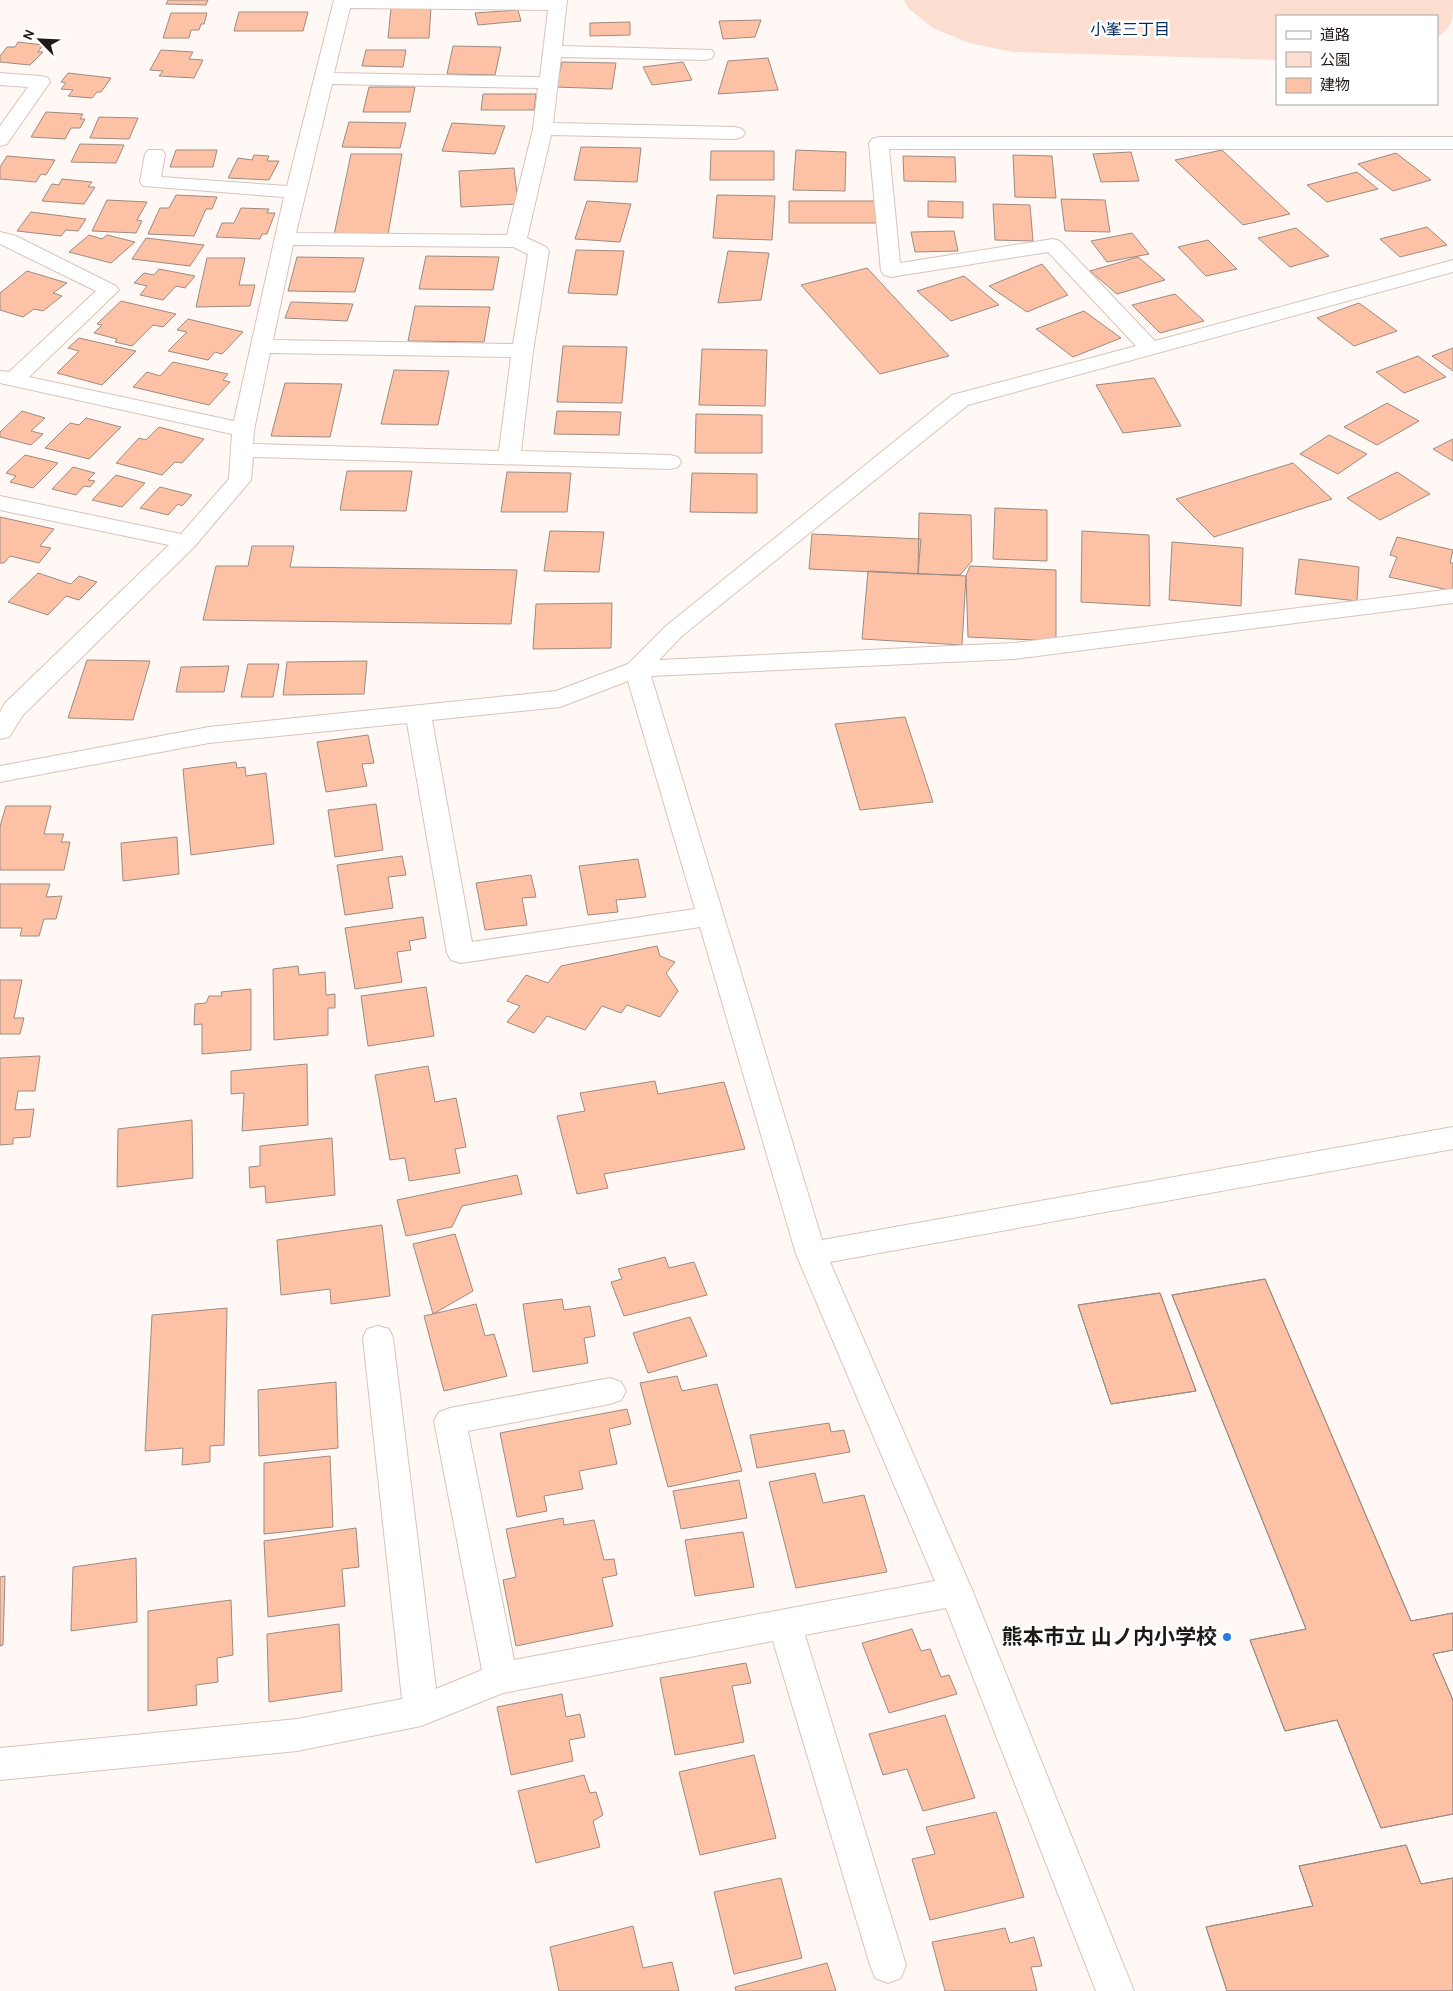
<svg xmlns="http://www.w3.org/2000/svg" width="1453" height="1991" font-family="Karla,'Noto Sans JP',sans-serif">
<rect width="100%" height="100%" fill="#fff8f4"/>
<path fill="#fcded0" d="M904 0H1453C1453 21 1453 26 1437 38V16H1277V60L1013 52 969 43 933 28 909 9Z"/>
<path fill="#fdc2a6" stroke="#9c8b83" d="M168 0H208L206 5 166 4Z
M431 7 429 38H388L391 8Z
M518 10 521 21 478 25 475 13Z
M239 12H308L303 31H234Z
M171 13H207L204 24H201L199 30H191L189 38H163Z
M761 20 755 37 723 39 719 21Z
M630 22V35L590 36V23Z
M18 42 43 45 38 52H43L30 65 0 62V56L7 47H15Z
M453 46 501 47 495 75 447 74Z
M161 50 193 52 189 59 203 60 194 78 159 76 163 71 150 70Z
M366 50H406L403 67 362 66Z
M768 58 778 90 718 94 728 61Z
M562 62 616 63 612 89 556 87Z
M683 62 692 80 652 85 643 67Z
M68 73 111 78 101 92H97L92 98 68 96 73 90 61 89 66 83 61 82Z
M369 87H415L410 112H363Z
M483 94H536L534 110H481Z
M46 112 83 114 80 119H85L80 128H71L65 139 31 137Z
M99 117 138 118 129 139 90 138Z
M349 122 406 123 400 148 342 147Z
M452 123 505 126 495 154 442 151Z
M80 144 124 145 116 163 71 162Z
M581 147 641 148 637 182 574 180Z
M176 150H217L213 167H170Z
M796 150 846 152 845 191 793 190Z
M1222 150 1290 214 1243 225 1175 160Z
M711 151H774V180H710Z
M1131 152 1139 181 1101 182 1093 154Z
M1396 153 1431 180 1393 191 1358 164Z
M351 154H402L388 235H334Z
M254 155 269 156 267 161H279L269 180 228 178 238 158 252 160Z
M1013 155 1052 156 1056 198 1015 197Z
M7 156 55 160 46 175 41 174 36 182 0 179V167Z
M903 156 955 157 956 182 904 181Z
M514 168 518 204 461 207 459 171Z
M1357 172 1378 189 1327 202 1307 185Z
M62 179 92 182 88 187H95L84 204 42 201 52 184 59 185Z
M176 195 217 197 212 209H206L194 236 148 234 160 208H169Z
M717 195 775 196 772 240 713 238Z
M1061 199 1105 200 1110 232 1065 231Z
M107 200 147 202 137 220 142 221 136 233 92 231Z
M587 201 631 204 620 242 575 239Z
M789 201H876L877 223H789Z
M928 201 963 202V218L928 217Z
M993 204 1030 205 1033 241 995 240Z
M241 208 269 209 267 213H275L267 234H262L260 239 216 237 222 223H234Z
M31 212 86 219 78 231 66 230 61 236 17 231Z
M1427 227 1447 245 1400 257 1380 239Z
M1296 228 1329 256 1290 267 1258 238Z
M954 231 958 251 915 252 911 232Z
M1132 233 1149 254 1107 262 1091 241Z
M89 235 102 239 107 235 135 242 111 263 69 252Z
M146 238 204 245 190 266 132 259Z
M1208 240 1237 269 1206 276 1178 247Z
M576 250 624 251 617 295 568 293Z
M728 251 769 253 761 300 718 303Z
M426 256 499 257 493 290 419 289Z
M297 257 364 258 355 292 288 291Z
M1138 257 1165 280 1117 294 1090 271Z
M207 258H245L239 285H255L250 306 196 307Z
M1042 264 1068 295 1027 312 989 286Z
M867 268 949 356 880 374 801 285Z
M159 269 195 276 185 288 176 286 163 300 140 295 147 286 134 283 144 273 154 275Z
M27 271 67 283 53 293 62 296 43 311 34 309 23 317 0 310V293Z
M964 276 999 305 951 321 917 291Z
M1175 294 1204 321 1160 333 1132 305Z
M121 301 176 314 163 327 153 325 132 346 115 342 117 339 94 333 102 325 97 324Z
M291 302 353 304 347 321 285 318Z
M1359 303 1397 331 1354 346 1317 318Z
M415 306 490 307 484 342 408 341Z
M1084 311 1121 338 1073 357 1036 329Z
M188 319 243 332 222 354 215 352 208 360 168 351 187 332 177 330Z
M79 338 136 351 102 385 57 373 79 351 68 348Z
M563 346 627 347 622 403 557 402Z
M1453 348V371L1432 356Z
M702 349 767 350 765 406 699 405Z
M1418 356 1446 377 1404 393 1376 372Z
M173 362 228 374 223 380 230 382 209 405 133 387 147 372 160 376Z
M394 370 449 371 438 425 381 424Z
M1154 378 1181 426 1123 433 1096 385Z
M285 383 342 384 330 437 271 436Z
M1387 403 1419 421 1377 445 1344 427Z
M22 411 45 418 31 431 43 434 31 445 0 437V432Z
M557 411 621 412 619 435 554 434Z
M696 414 762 415V453H695Z
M86 418 121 427 89 459 45 448 70 423 79 425Z
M159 427 204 439 182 463 175 462 162 475 116 463 139 438 146 440Z
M1329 435 1367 454 1338 474 1300 454Z
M1453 439V461L1433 449Z
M25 455 58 463 33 488 10 482 16 476 6 473Z
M1293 463 1332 499 1214 537 1176 499Z
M73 467 95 473 88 480 95 481 90 487 84 486 76 495 52 489Z
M347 471H412L406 511 340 510Z
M507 472 571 473 567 512H501Z
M1397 472 1430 494 1380 520 1347 498Z
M692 473 757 474V513L690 512Z
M116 475 145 483 122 507 92 500Z
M160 487 192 495 182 506 178 504 168 515 140 508Z
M995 508 1047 510V561L993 559Z
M919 513 971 515 972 561 960 575 918 574Z
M0 517 54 529 40 546 51 548 39 563 10 556 4 563H0Z
M550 531 604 532 599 572 544 571Z
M1082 531 1149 535 1150 606 1081 602Z
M812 534 921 539 918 574 809 569Z
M1397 537 1453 550 1450 563H1453V591L1389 577 1397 557 1390 555Z
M1172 542 1243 548 1241 606 1169 600Z
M252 546H294L290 567 517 570 511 624 203 620 216 566H248Z
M1299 559 1359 567 1357 601 1295 594Z
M970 566 1056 570V641L968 637 966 576Z
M868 571 966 576 962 645 862 639Z
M38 573 71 584 79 576 97 582 79 600 66 596 48 615 8 602Z
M612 603 611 648 533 649 536 604Z
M87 660 150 661 133 720 68 718Z
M367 661 364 694 283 695 287 662Z
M248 664H279L273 697H241Z
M229 666 224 692H176L181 667Z
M905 717 933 802 860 810 835 724Z
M368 735 374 763 362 764 367 786 326 792 317 742Z
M236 762 237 768 245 767 246 776 266 773 274 844 191 855 183 769Z
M376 804 383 850 335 857 328 810Z
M6 806H51L44 834H64L61 842H70L64 870H0V826Z
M177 837 179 874 123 881 121 843Z
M402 856 406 875 388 877 393 908 345 915 337 865Z
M638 859 646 897 616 900 618 912 588 915 579 866Z
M531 875 536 897 522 898 527 925 485 930 476 883Z
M0 884H50L46 897 62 896 56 919H44L39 936H20L22 928H0Z
M423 917 426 938 409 941 411 950 397 952 402 982 355 989 345 928Z
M657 946 660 956 675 962 666 973 678 991 660 1017 627 1005 621 1013 602 1006 585 1030 547 1016 534 1033 507 1022 520 1006 507 1001 526 975 548 983 561 966Z
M298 966 299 975 325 972 326 995 335 994V1008H328V1035L274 1040 273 969Z
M0 980H22L14 1018H24L20 1034H0Z
M426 987 434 1036 368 1046 361 996Z
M251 989V1050L202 1054V1024L194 1025 195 1004 206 1003 209 996H222L221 992Z
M40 1056 35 1091H18L15 1110 34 1109 30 1137 13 1138V1144L0 1145V1058Z
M307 1064 308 1125 242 1131 244 1093 231 1094V1071Z
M428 1066 435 1102 456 1098 466 1147 455 1149 460 1173 409 1181 405 1158 390 1160 375 1075Z
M655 1081 658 1094 724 1082 745 1149 604 1174 608 1188 577 1194 557 1116 585 1111 580 1093Z
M192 1120 193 1178 117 1187 118 1129Z
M332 1138 335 1195 266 1203 265 1186 250 1188 249 1167 260 1166V1146Z
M517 1175 522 1194 462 1206 452 1227 406 1236 397 1200Z
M382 1225 390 1296 331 1304 330 1289 281 1295 277 1240Z
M455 1234 473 1291 433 1314 413 1244Z
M665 1257 669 1268 694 1262 707 1295 624 1316 611 1282 622 1279 618 1269Z
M1265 1279 1411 1621 1453 1613V1650L1433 1654 1453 1700V1814L1381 1828 1337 1720 1285 1731 1250 1640 1306 1629 1172 1295Z
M1265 1279 1411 1621 1453 1613V1650L1433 1654 1453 1700V1814L1381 1828 1337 1720 1285 1731 1250 1640 1306 1629 1172 1295Z
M1160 1293 1196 1391 1111 1404 1078 1305Z
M1160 1293 1196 1391 1111 1404 1078 1305Z
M562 1299 564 1310 590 1306 595 1336 584 1338 588 1363 533 1372 523 1304Z
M476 1304 485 1336 494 1334 507 1376 444 1391 424 1316Z
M227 1308 224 1445 210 1446V1462L182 1465 183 1448 145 1451 152 1315Z
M690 1317 707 1356 648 1373 633 1333Z
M677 1376 682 1391 717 1384 742 1471 668 1487 640 1383Z
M336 1382 338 1448 259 1456 258 1390Z
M627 1409 631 1424 609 1429 617 1464 579 1471 583 1489 544 1496 547 1511 517 1517 500 1433Z
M829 1423 831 1432 844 1430 850 1452 757 1468 750 1435Z
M330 1456 333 1527 264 1534V1463Z
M815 1473 823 1503 864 1495 887 1572 796 1588 769 1482Z
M739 1480 747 1518 681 1529 673 1491Z
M563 1518 564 1525 594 1520 604 1560 614 1559 617 1575 602 1578 613 1626 516 1646 503 1580 516 1577 506 1529Z
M356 1528 359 1567 342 1569 345 1606 268 1617 264 1541Z
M743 1532 754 1587 695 1596 685 1540Z
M136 1558 137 1622 71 1631 73 1567Z
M5 1576 3 1645 0 1646V1577Z
M231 1600 233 1655 217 1658 218 1682 196 1685 197 1705 148 1711V1611Z
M339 1624 342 1691 269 1702 267 1634Z
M912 1629 921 1651 930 1649 941 1677 949 1675 957 1694 889 1713 862 1643Z
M746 1663 751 1683 732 1686 744 1742 675 1755 660 1678Z
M562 1694 566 1717 580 1714 585 1737 569 1740 573 1761 511 1775 497 1707Z
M945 1715 975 1798 923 1811 907 1769 883 1775 869 1734Z
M754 1755 776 1838 700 1855 679 1772Z
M584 1775 590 1793 596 1792 603 1815 593 1821 600 1847 536 1863 518 1791Z
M996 1812 1024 1897 930 1920 912 1859 935 1854 926 1827Z
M1406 1845 1421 1884 1453 1878V1991H1227L1206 1927 1313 1906 1299 1866Z
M1406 1845 1421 1884 1453 1878V1991H1227L1206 1927 1313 1906 1299 1866Z
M781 1878 802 1958 734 1974 714 1892Z
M633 1926 643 1968 672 1962 679 1991H559L550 1947Z
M1005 1928 1010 1943 1034 1937 1042 1966 1031 1967 1037 1991H945L932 1942Z
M827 1963 836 1991H736L735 1987Z"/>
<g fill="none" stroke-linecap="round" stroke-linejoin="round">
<g stroke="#d6c4bc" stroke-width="2">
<path id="minor" d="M334 0H567L562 46 712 50 714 54 712 58 705 60 561 57 553 123 735 127 742 129 745 133 742 137 735 139 551 135 527 238 546 247 549 251 533 351 521 451 670 455 678 457 681 462 678 467 670 469 253 457 251 480 194 547 23 715 9 737 0 739V712L5 703 169 545 0 510V496L181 534 229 479 232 434 0 383V371L9 372 96 291 0 244V232L16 236 116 286 119 290 29 377 234 421 284 197 143 186 140 182 145 154 148 150H162L165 154 161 177 287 186ZM350 8 548 10 540 77 334 73ZM332 84 538 88 533 129 507 235 296 233ZM293 245 513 247 528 254 513 344 273 340ZM270 353 511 357 499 451 253 444 254 430Z
M0 73 41 76 48 78 50 82 7 144 0 146V126L28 87 0 85Z
M879 137H1453V149H889L900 263 1053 239 1060 241 1155 341 1453 260V272L968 405 682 636 659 660 1014 643 1453 589V603L1014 659 651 676 822 1240 1453 1127V1149L830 1262 973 1592 1134 1991H1096L946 1608 805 1635 906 1965 901 1978 888 1983 875 1978 870 1965 773 1641 503 1693 421 1726 297 1751 0 1780V1748L297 1719 402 1699 363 1338 367 1329 378 1326 389 1329 393 1338 436 1689 482 1670 434 1421 439 1412 450 1408 610 1378 621 1382 626 1391 621 1400 610 1404 468 1431 514 1660 935 1581 796 1254 700 927 461 963 451 960 447 953 407 723 209 743 0 782V766L209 727 556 691 628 664 666 626 952 395 1136 346 1048 252 891 277 884 275 881 271 869 143 872 139ZM628 681 695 909 472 942 432 720 560 707Z"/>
</g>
<use href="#minor" fill="#fff" fill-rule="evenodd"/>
</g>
<circle fill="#297be6" stroke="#fff" stroke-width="2" cx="1227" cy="1637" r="5"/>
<g text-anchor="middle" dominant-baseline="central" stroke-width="5" stroke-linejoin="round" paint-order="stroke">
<g font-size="16" fill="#032b5d" stroke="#fff">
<text x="1130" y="29">小峯三丁目</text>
</g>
<g font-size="21" font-weight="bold" fill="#1f1916" stroke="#fff" text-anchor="end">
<text x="1217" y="1637">熊本市立 山ノ内小学校</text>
</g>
</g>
<rect x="1276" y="15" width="162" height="90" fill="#ffffff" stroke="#a5a3a2"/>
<rect x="1286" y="31" width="25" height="8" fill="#ffffff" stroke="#a5a3a2"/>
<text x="1320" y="40" font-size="15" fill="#1f1916">道路</text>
<rect x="1286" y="52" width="25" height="15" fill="#fcded0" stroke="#a5a3a2"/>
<text x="1320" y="65" font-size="15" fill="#1f1916">公園</text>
<rect x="1286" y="78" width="25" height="15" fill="#fdc2a6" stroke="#a5a3a2"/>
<text x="1320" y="90" font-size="15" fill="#1f1916">建物</text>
<g transform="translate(40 40) rotate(294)" stroke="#ffffff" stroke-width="4" paint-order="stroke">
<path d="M0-4L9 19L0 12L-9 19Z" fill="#1f1916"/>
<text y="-8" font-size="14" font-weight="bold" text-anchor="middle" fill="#1f1916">N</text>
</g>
</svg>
